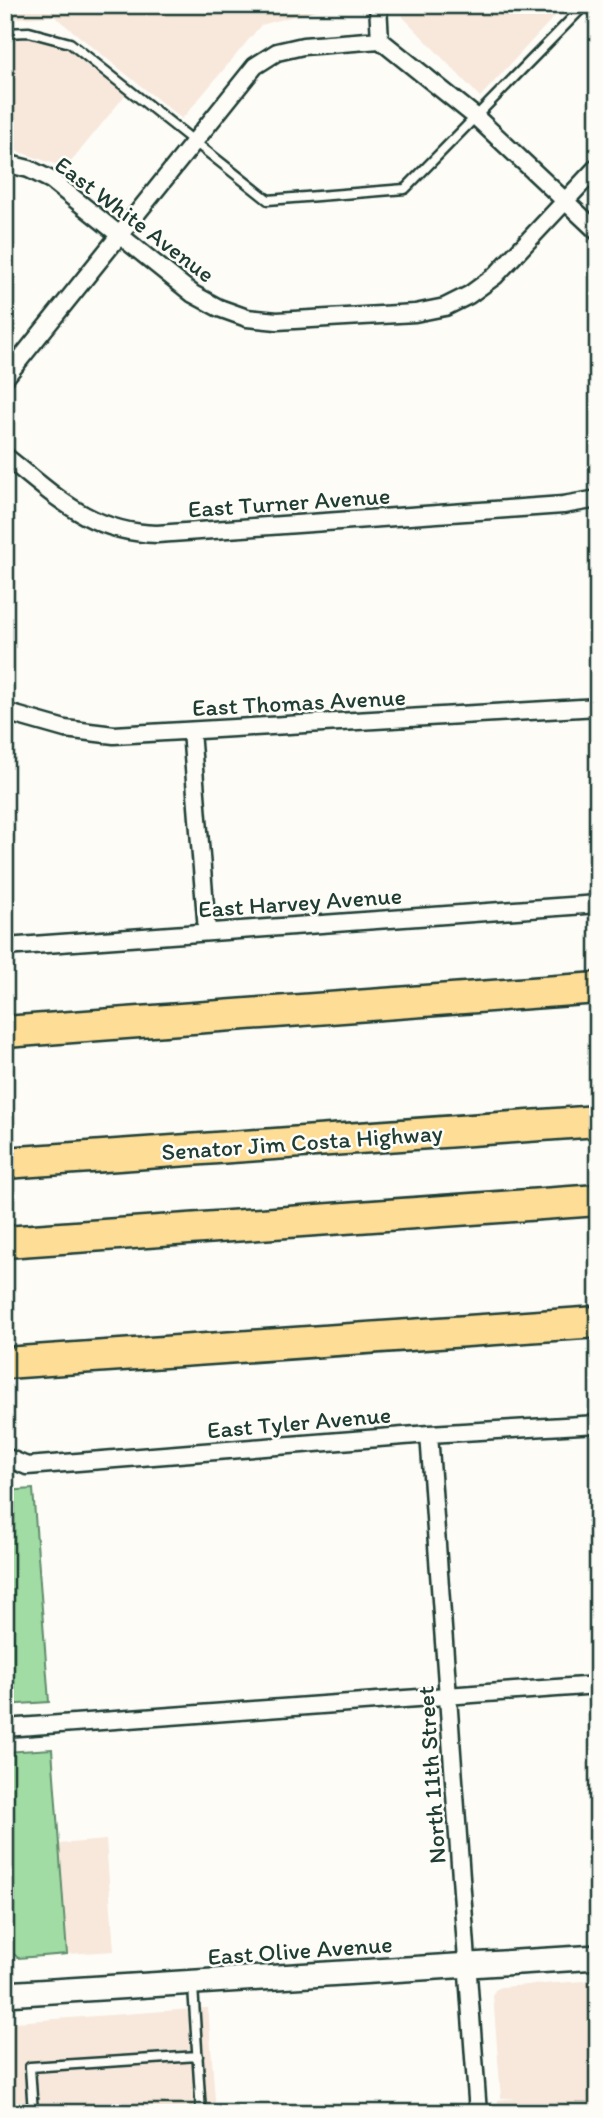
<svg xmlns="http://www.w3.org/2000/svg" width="603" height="2118" font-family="Itim,sans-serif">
<rect width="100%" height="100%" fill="#fdfcf7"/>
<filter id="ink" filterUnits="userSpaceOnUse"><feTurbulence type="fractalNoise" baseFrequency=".0143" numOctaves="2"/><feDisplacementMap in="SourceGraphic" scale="14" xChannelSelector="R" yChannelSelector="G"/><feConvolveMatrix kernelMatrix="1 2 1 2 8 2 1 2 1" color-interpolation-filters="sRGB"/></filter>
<g filter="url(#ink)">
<path fill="#f7e8db" d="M5 5H335L261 25 182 119 54 16 5 19Z
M403 5H565L480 97 403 17Z
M49 32 126 94 66 168 5 147V35Z
M106 1840 114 1951 67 1954 59 1844Z
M598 1980V2113H499L498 2100 516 2098H501L493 1995 495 1990 501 1987Z
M206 2008H208L216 2113H5V2033L15 2022Z"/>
<path fill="#a0dca3" stroke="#608c6c" stroke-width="2" d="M33 1489 49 1702 5 1705V1491Z
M52 1749 67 1954 18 1958 5 1946V1752Z"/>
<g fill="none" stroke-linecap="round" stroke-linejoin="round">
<g stroke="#1f3d34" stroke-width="13">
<path id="lane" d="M5 33 29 32 70 43 268 200 405 189 585 5
M193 1986 201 2113
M33 2113 30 2067 198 2056"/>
</g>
<g stroke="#1f3d34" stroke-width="21">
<path id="street" d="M378 5 380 40
M380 40 476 117 598 232
M5 163 29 169 51 180 193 294 219 308 247 318 277 321 415 313 445 307 469 295 495 276 598 166
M5 378 255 66 277 52 303 46 380 40
M5 456C56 496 88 532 157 534L563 505 598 499
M5 712 65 729 114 735 598 707
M191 731 207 931
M5 947 598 904
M429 1434 478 2113
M5 1457 27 1466 429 1434 598 1424
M5 1728 598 1685"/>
</g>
<g stroke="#1f3d34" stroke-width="28">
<path id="secondary" d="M5 1994 598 1957"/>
</g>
<g stroke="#1f3d34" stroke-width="35">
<path id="highway" d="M5 1032 598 988
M5 1163 598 1121
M5 1242 598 1200
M5 1363 598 1322"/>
</g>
<use href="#lane" stroke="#fdfcf7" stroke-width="8"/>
<use href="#street" stroke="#fdfcf7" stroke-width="16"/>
<use href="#secondary" stroke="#fdfcf7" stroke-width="23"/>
<use href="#highway" stroke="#fedd96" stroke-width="30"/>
</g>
</g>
<g text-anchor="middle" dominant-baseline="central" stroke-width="5" stroke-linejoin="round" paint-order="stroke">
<g font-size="24" fill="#1f3d34" stroke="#fdfcf7">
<text transform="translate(135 219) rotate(37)">East White Avenue</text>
<text transform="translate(289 502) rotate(-4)">East Turner Avenue</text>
<text transform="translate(299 702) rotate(-3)">East Thomas Avenue</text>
<text transform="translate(300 902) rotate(-4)">East Harvey Avenue</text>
<text transform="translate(302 1142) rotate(-4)">Senator Jim Costa Highway</text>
<text transform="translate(299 1422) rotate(-5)">East Tyler Avenue</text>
<text transform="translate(431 1775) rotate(-94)">North 11th Street</text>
<text transform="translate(300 1950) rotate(-4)">East Olive Avenue</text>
</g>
</g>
<rect width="603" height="2118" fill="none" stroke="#fdfcf7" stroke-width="28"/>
<rect x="14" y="14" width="575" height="2090" fill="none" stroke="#1f3d34" stroke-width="2.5" filter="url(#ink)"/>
</svg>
